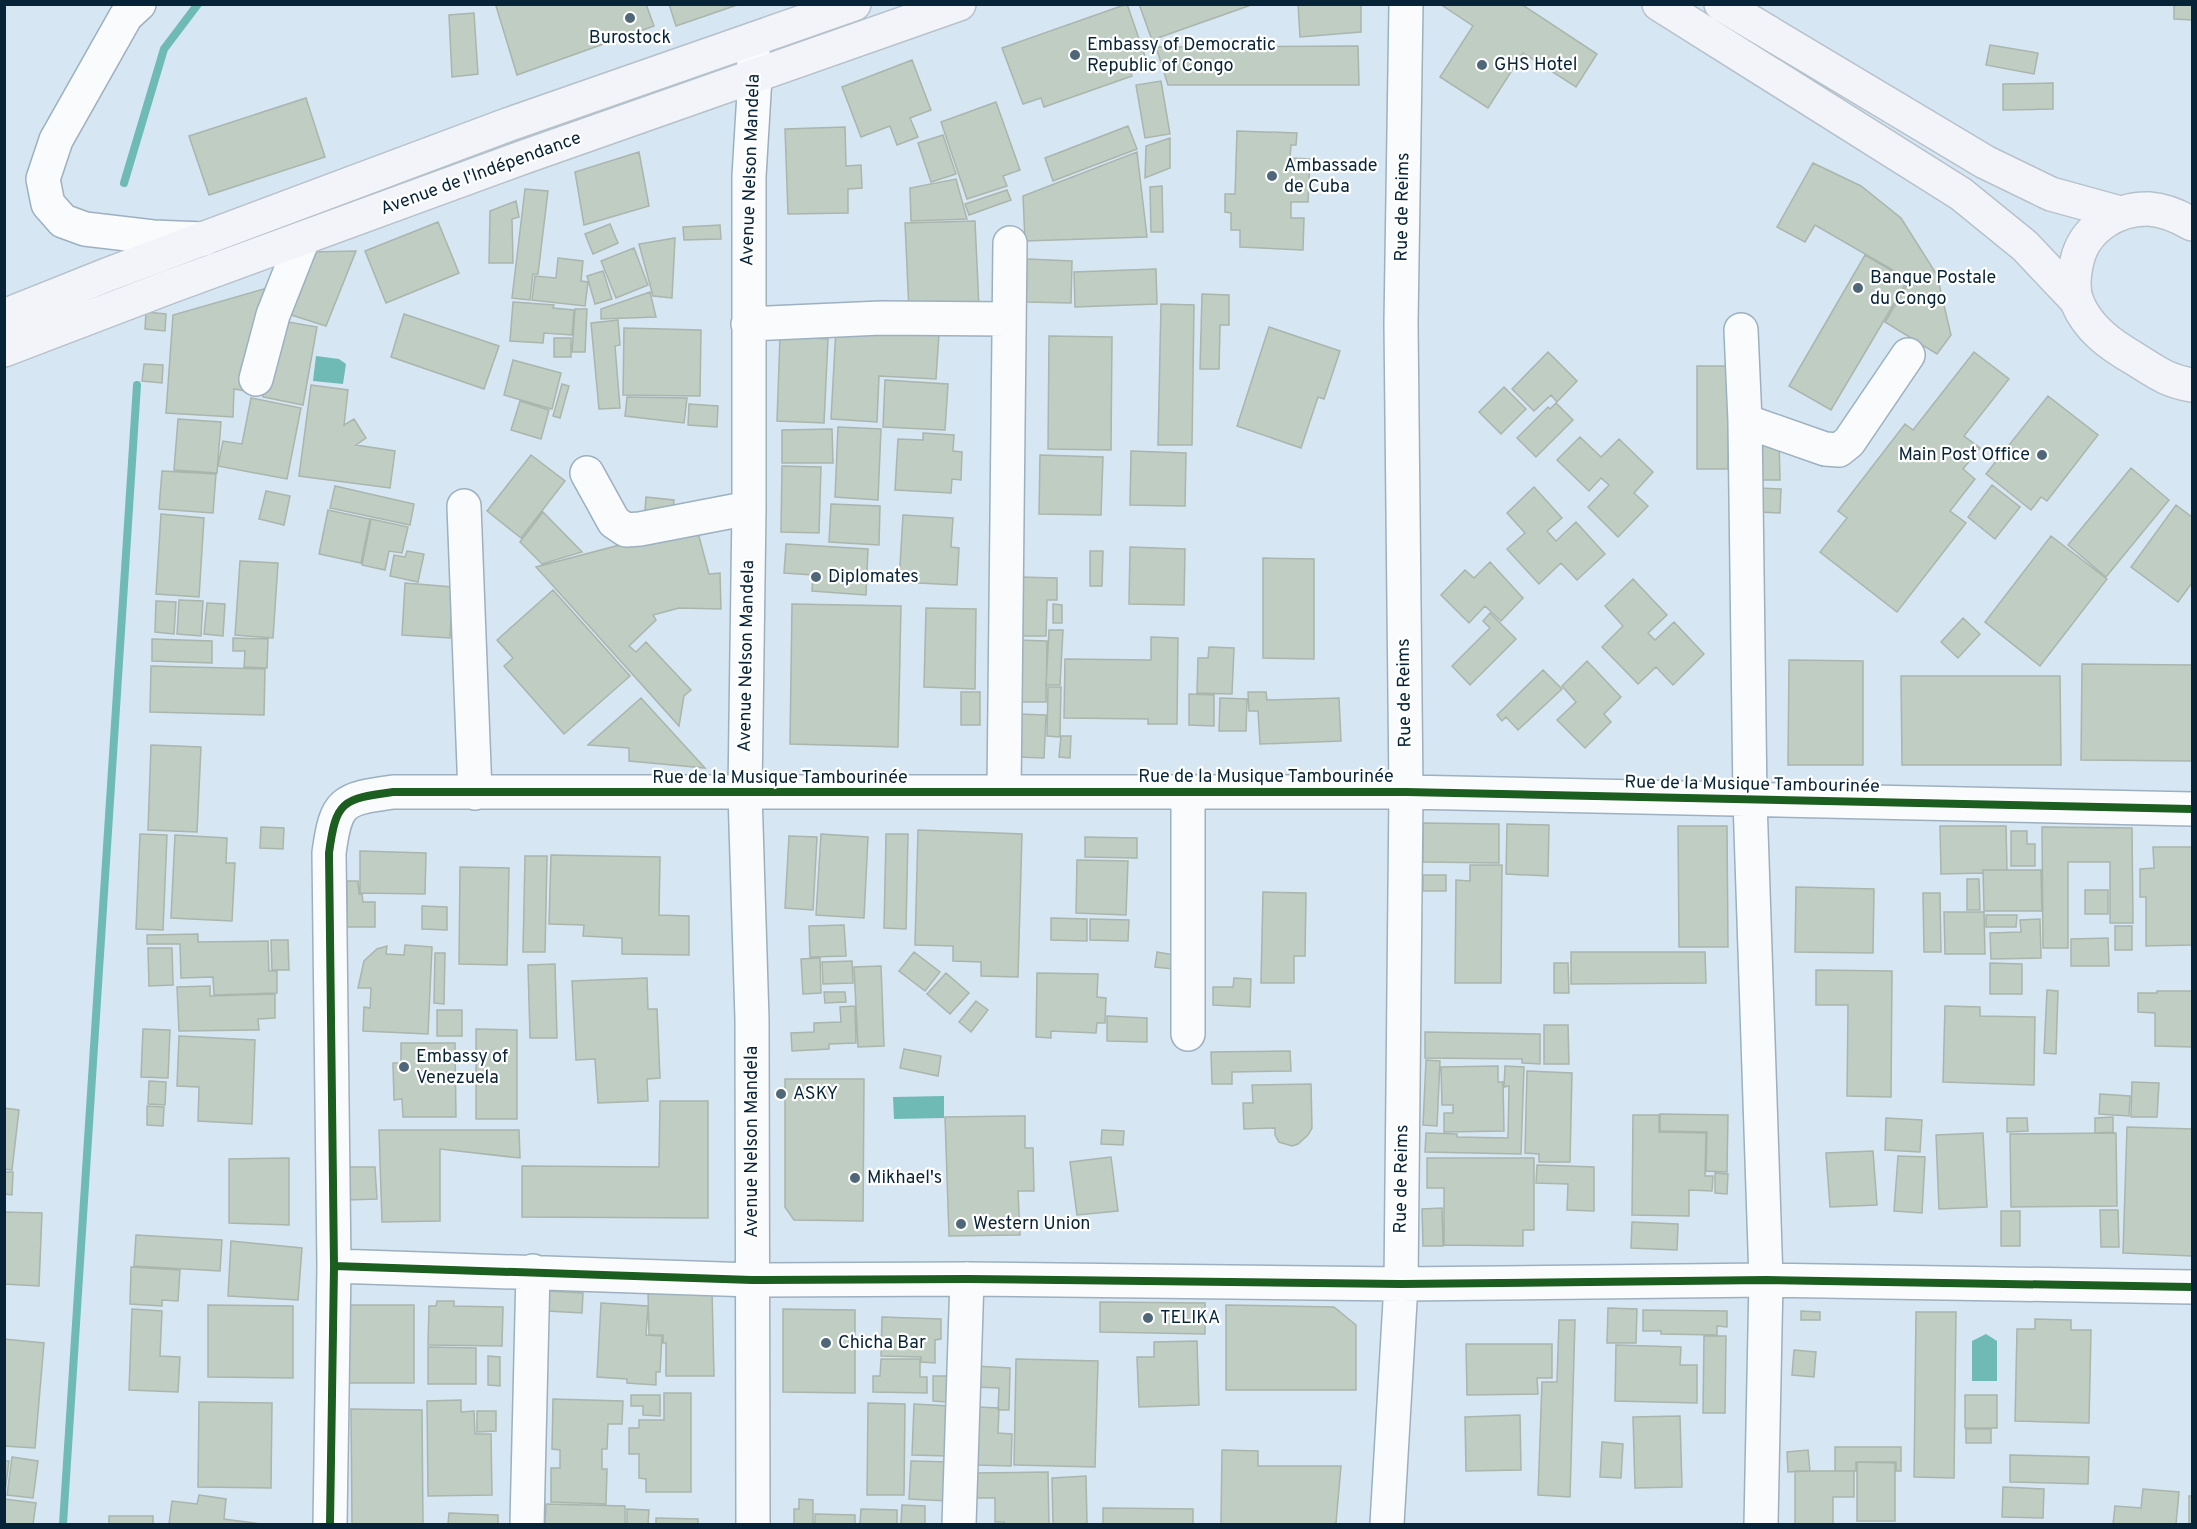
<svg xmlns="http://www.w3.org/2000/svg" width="2197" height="1529" font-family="Overpass,sans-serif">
<rect width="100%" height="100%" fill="#d7e6f3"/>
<path fill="#6fbab5" d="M316 356 339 359 346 364 343 384 313 381Z
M944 1096V1118L894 1119 893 1097Z
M1986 1334 1997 1341V1381H1972V1341Z"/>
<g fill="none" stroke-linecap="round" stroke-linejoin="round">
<path stroke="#6fbab5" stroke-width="8" d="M124 183 164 49 198 4
M63 1524 137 385"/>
</g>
<path fill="#c0cdc3" stroke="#a9b5ad" stroke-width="1.5" d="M500 4H646L654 26 517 75 496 6Z
M669 4H740L676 26Z
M1127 4 1147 62 1129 68 1132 76 1044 107 1041 98 1023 104 1002 48Z
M1139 4H1254L1152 40Z
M1298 4H1361V32L1300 37Z
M1440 4H1521L1597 54 1576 87 1523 53 1488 108 1440 77 1473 26Z
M2174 4H2192V20L2174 19Z
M474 13 478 74 452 77 449 15Z
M1990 45 2038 53 2034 74 1986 65Z
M1358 46 1359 85H1168L1156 47Z
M912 60 931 110 910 118 918 137 897 145 890 126 861 137 842 87Z
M1161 81 1170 134 1145 138 1136 85Z
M2053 83V109L2003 110V84Z
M306 98 325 157 209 195 189 136Z
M996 102 1020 170 1003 176 1007 186 967 199 941 122Z
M1128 126 1137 149 1053 181 1045 158Z
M845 127 846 166 861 165 862 188 848 189V213L788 214 785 129Z
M1237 131 1297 133 1296 145H1291L1290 158 1310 159 1308 202H1291V218H1304L1303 250 1240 247V230H1231V213L1225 212V194H1235Z
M943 135 956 174 931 182 918 143Z
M1170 138V168L1145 178 1146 146Z
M639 152 649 206 584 225 575 172Z
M1137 152 1147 237 1025 241 1023 196Z
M1813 163 1861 186 1901 218 1937 275 1951 335 1937 354 1885 322 1910 280 1815 225 1805 242 1777 227Z
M956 179 967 219 911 221 910 188Z
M1162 186 1163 232H1151L1150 187Z
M525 189 548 191 538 274H533L530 300 512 298Z
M1007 190 1011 200 969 215 965 204Z
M516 201 519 217 512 219 513 263H489L490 211Z
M975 221 979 308 909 311 905 223Z
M438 222 459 273 386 303 365 251Z
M610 224 618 243 593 254 585 234Z
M720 225 721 239 684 240 683 227Z
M675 238 672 298 653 296 639 244Z
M634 248 648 285 616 298 601 261Z
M356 251 326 326 285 313 310 252Z
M1865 255 1908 280 1831 410 1789 386Z
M558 258 583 261 581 281 588 282 585 306 532 300 535 276 556 278Z
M1027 259 1072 261 1071 303 1026 302Z
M1156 269 1157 304 1075 307 1074 272Z
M603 271 612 299 595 304 587 276Z
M267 288 245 391 234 389 233 417 166 413 173 315Z
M650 292 656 317 601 319V309Z
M1202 294 1229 295V325H1220L1219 369H1200Z
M513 302 554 305 553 308 574 310 572 335 544 333 543 343 510 341Z
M1161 304 1194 305 1192 445H1158Z
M575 309H587L585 352H572Z
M146 312 166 314 165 331 145 329Z
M404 314 499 346 484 389 391 357Z
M277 320 317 327 303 405 263 397Z
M618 320 620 345 615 346 620 408 599 409 591 323Z
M1269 327 1340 351 1324 399 1318 397 1301 448 1237 426Z
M624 328 701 330 700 396 623 395Z
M836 328 939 334 936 379 879 376 877 422 831 419Z
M780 336 828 339 824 423 777 421Z
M1049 336 1112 337 1111 450 1048 449Z
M554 338H571V357H554Z
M1548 352 1577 381 1557 402 1551 395 1534 411 1512 389Z
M1974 352 2009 379 1964 436 1980 448 1963 469 1975 479 1950 511 1966 523 1897 612 1820 552 1847 518 1838 511 1905 424 1913 430Z
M513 360 561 373 552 409 504 395Z
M144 364 163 365 162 383 142 381Z
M1697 366H1728V469H1697Z
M885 380 948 384 945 430 883 427Z
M562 384 569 386 560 418 553 416Z
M311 385 348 390 344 425 354 419 366 438 356 445 395 451 390 488 299 476Z
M1504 387 1526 409 1501 434 1479 412Z
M2048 396 2098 435 2047 501 2041 497 2031 510 1986 474Z
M627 397 687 398 684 423 625 416Z
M251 398 301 408 287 479 218 466 223 441 242 444Z
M520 401 549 410 541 439 511 430Z
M1556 403 1573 420 1536 457 1517 438 1548 407 1550 409Z
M689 404 718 406 717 427 688 425Z
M178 419 221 422 217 473 174 470Z
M838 427 881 429 878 500 835 497Z
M832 429 833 463H782V430Z
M923 433 954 435 953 451 962 452 961 480 952 479 951 493 895 490 898 439 923 440Z
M1580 437 1601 457 1619 439 1653 472 1634 493 1648 506 1618 537 1588 507 1609 485 1601 478 1589 491 1557 460Z
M1755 442H1779L1780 480H1756Z
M1131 451 1186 453 1185 506 1130 505Z
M531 455 565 481 521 538 487 511Z
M1040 455 1103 457 1101 515 1039 514Z
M782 466 821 467 819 533 781 532Z
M2131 468 2169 500 2106 577 2068 545Z
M162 471 216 474 213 513 159 509Z
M1992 485 2020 507 1995 539 1968 517Z
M335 486 414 504 410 525 330 508Z
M1534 487 1562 518 1547 531 1556 541 1576 522 1605 554 1577 580 1561 563 1539 584 1507 549 1525 533 1507 513Z
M1759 488 1781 489 1780 513 1758 512Z
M266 491 290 496 284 525 259 519Z
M646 497 674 500 673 513 645 510Z
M831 504 880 506 879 545 829 542Z
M2176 505 2192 517V583L2178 602 2131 567Z
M328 510 370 519 361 563 319 554Z
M543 512 582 552 542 564 520 542Z
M161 514 204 518 199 597 156 594Z
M903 515 953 518 951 547 959 548 957 585 899 582Z
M371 519 408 527 402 553 389 551 385 570 362 565Z
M696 525 709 574 720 573 721 609 679 608 653 615 656 620 629 646 636 652 646 642 691 690 684 696 679 726 536 567Z
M2051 536 2107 579 2040 666 1985 622Z
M786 544 868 549 866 595 812 591 813 575 784 573Z
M1130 547 1185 549 1184 605 1129 604Z
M407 551 424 554 418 582 390 576 394 555 405 557Z
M1090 551H1103L1102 586H1090Z
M1263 558 1314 559V659L1263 658Z
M240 561 278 563 273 638 235 635Z
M1490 562 1523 598 1501 621 1485 606 1469 623 1441 595 1465 570 1474 578Z
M1020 577 1057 578V600H1047L1046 636H1019Z
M1633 579 1667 615 1648 633 1655 640 1674 622 1704 654 1673 685 1656 667 1638 684 1602 647 1623 626 1605 606Z
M405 583 453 587 450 638 402 635Z
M553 590 630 676 564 734 504 666 513 658 497 640Z
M179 600 203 601 201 636 177 634Z
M156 601 176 602 174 634 155 632Z
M207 603 225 604 223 636 204 634Z
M792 604 901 606 898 747 790 744Z
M1053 604 1062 605V623H1053Z
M926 608 976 609 975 689 924 687Z
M1490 613 1516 639 1470 685 1452 666 1490 628 1483 621Z
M1963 618 1980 634 1958 658 1941 642Z
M1049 630H1063L1060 685H1046Z
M1151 637 1178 638 1177 724H1148V719L1064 718 1065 659 1151 660Z
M233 638 268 639 267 668 244 667 245 651H233Z
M152 639 212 641V663L152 661Z
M1017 640 1047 641 1046 702H1016Z
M1209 647 1234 648 1232 694 1197 693 1198 658H1208Z
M1789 660 1863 661V765H1788Z
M1587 661 1621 697 1604 714 1611 722 1585 748 1557 720 1576 702 1562 686Z
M2082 664 2192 665V761L2081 760Z
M151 666 265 669 264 715 150 712Z
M1543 670 1562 689 1518 730 1506 717 1502 721 1497 715Z
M1901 676H2060L2061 765H1902Z
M1048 687H1061L1060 737 1047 736Z
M961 692H980V725H961Z
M1248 692H1266L1267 700 1339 698 1341 741 1260 744 1258 711H1249Z
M1189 694 1214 695V726L1189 725Z
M641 698 705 768 629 761V748L588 745Z
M1220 698 1247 699 1246 731H1219Z
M1017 714 1046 715 1044 758 1015 757Z
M1061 736H1071L1070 758 1059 757Z
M151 745 201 747 197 832 148 830Z
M1423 823 1499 824V863L1423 862Z
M1507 824 1549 825 1548 876 1506 874Z
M1678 826H1727L1728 947H1679Z
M1940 826H2006L2007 870H1983V873L1941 874Z
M261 827 284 828 283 849 260 848Z
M2042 827 2132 828 2133 923H2110V862H2068V948H2043Z
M918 830 1022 834 1018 977 981 976V962L953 961V946L915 945Z
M2011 831H2027V844H2035V866H2011Z
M140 834 167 835 163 930 136 929Z
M821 834 868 837 864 918 816 915Z
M886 834H908L906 929 884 928Z
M175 835 227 838 226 863H235L232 921 171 918Z
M789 836 817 837 813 910 785 908Z
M1085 837 1137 838V858L1085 857Z
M2153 847H2192V945L2146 946V897H2140V869L2154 868Z
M360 851 426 853 425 894 360 893Z
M551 855 660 857 659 915 689 916V955L622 954V938L583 936 584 925 549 924Z
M525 856H547L545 952H523Z
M1077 860 1128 861 1126 915 1076 913Z
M1470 865H1502L1501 983H1455L1456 880 1470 881Z
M460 867 509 868 507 965 459 964Z
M1983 870H2041L2042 911H1984Z
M1423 875H1446V891H1423Z
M1967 879H1979L1980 910H1967Z
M347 881H358L359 894H362L363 902H375V927H347Z
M1796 887 1874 889 1873 953 1795 952Z
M2085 890H2108V914H2085Z
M1263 892 1306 893 1305 956H1294V983H1261Z
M1923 893H1940L1941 952H1924Z
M422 906 447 907V930L422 929Z
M1944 912H1984L1985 954H1945Z
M1986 915H2017L2016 927H1986Z
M1051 918 1087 919V941L1051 940Z
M1090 919 1129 920 1128 941 1090 940Z
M2040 919 2041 958 1991 959 1990 933 2021 932 2020 920Z
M844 925 846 956 810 957 809 926Z
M2115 926H2132V950H2115Z
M198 934V942L268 941 269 971H277V993L214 995 213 977 181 978 180 944H147V935Z
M2108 938 2109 966H2071V939Z
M271 940H288L289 970H272Z
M405 945 432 947 428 1034 363 1031 364 1007 370 1008 371 988H358L364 961 377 949 387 946 386 954 404 955Z
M148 948H172L173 985 149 986Z
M914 952 940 972 925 991 899 971Z
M1157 952 1175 955 1173 969 1155 967Z
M1571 952H1705L1706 983 1571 984Z
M435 953H445L444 1004 434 1003Z
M820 958 821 993 803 994 801 959Z
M852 961 853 983 823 984 822 962Z
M1554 963H1568L1569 993H1554Z
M1990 963 2022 964V994H1990Z
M555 964 557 1038H530L528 965Z
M881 966 884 1046 858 1047 854 967Z
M1816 970 1892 971 1891 1097 1847 1096 1848 1005H1816Z
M946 973 969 993 950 1014 927 994Z
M1037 973 1098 974 1097 997 1106 998 1105 1023H1097L1096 1033 1051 1031V1038L1036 1037Z
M647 978 648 1009H657L660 1078 647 1079 648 1101 598 1103 595 1059 576 1060 572 981Z
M1234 978 1251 979 1250 1007 1213 1005V987H1233Z
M210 986V996L275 994V1018L258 1019 259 1030 179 1031 177 987Z
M2047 990 2058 991 2056 1054 2044 1053Z
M2157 991H2192V1047L2155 1046V1013L2138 1012V993H2157Z
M824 992H845L846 1002 825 1003Z
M976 1001 988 1010 971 1032 959 1022Z
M855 1006 856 1043 829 1044V1049L792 1051 791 1033 814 1032V1023L841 1022 840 1007Z
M1945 1006 1980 1007V1016L2035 1017 2034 1085 1943 1082Z
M437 1010H462V1036H437Z
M1107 1016 1147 1018V1042L1107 1041Z
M1544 1025H1568L1569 1064H1544Z
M143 1029 170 1030 168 1078 141 1077Z
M476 1029 517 1030V1119H476Z
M1425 1032 1540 1034V1064L1522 1063V1059L1425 1058Z
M179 1036 255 1040 252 1124 198 1121 199 1087 177 1086Z
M401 1043H455L456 1117H403L402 1099 394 1100 393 1063H401Z
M904 1049 941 1056 938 1076 900 1068Z
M1290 1051 1291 1071 1232 1072V1084H1212L1211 1052Z
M1426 1060 1440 1061 1437 1126 1423 1125Z
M1498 1066V1082H1503L1504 1131 1444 1132V1113H1453V1105H1442L1441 1067Z
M1505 1066 1524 1067 1521 1154 1425 1152 1426 1133 1457 1134V1137L1508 1138 1509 1086 1504 1087Z
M1527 1071 1572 1073 1570 1162H1539V1154L1525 1153Z
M785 1079H864L863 1221 794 1220 785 1207Z
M149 1081 166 1082 165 1105 148 1104Z
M2132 1082 2159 1083 2157 1117H2131Z
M1311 1084 1312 1128 1308 1135 1298 1144 1292 1146 1279 1142 1275 1135V1128L1244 1129 1243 1103H1253L1252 1085Z
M2100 1094 2130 1096 2129 1116 2099 1114Z
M660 1101H708V1218L522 1217V1166L659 1167Z
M147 1106 164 1107 163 1126 147 1125Z
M4 1108 19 1110 12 1170 4 1169Z
M1660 1114 1728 1115 1727 1172 1706 1171 1707 1132 1660 1131Z
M1633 1115H1659V1132L1706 1133 1705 1176H1713L1712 1191 1689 1190V1216L1632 1215Z
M1025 1116V1148H1033L1034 1191H1018L1020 1235 949 1236 945 1117Z
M2113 1117V1132L2095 1133V1118Z
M1886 1118 1922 1120 1920 1152 1885 1150Z
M2007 1118H2027L2028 1131 2007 1132Z
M2127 1127 2192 1129V1256L2123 1253Z
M379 1130H519L520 1158 440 1149V1221L382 1222Z
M1102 1130 1124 1131 1123 1145 1101 1144Z
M1983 1133 1987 1207 1939 1209 1936 1135Z
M2116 1133 2117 1206 2011 1207 2010 1134Z
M1873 1151 1877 1205 1830 1207 1826 1153Z
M1898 1156 1925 1157 1922 1213 1894 1211Z
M1111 1157 1118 1211 1077 1215 1070 1162Z
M289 1158V1225L229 1223V1159Z
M1427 1158H1534V1230H1523V1246L1444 1245V1188H1427Z
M1537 1165 1594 1167V1211L1567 1210 1568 1184 1536 1183Z
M345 1167H375L377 1199 346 1200Z
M4 1172H13L12 1195 4 1194Z
M1715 1173 1728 1174 1727 1194 1715 1193Z
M1442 1208 1443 1246H1423L1422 1209Z
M2100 1210H2118L2119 1247H2101Z
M2001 1211H2020V1246H2001Z
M4 1212 42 1213 39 1286 4 1284Z
M1632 1222 1678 1224 1677 1250 1631 1248Z
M136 1235 222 1240 220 1271 134 1266Z
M231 1241 302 1248 298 1300 228 1296Z
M131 1267 180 1270 178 1301 162 1300V1306L130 1304Z
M712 1290 714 1376H666V1343H663V1335H649L648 1291Z
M549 1291 583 1293 582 1313 548 1311Z
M437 1301H454V1306L503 1307 502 1346 428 1345 429 1306H436Z
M1100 1302 1205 1303V1334L1100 1332Z
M601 1303 648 1306 646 1335 662 1336 660 1372H656V1385L627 1383V1379L597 1377Z
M208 1305 293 1306V1378L208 1377Z
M349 1305H414V1383H349Z
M1226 1305 1334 1307 1356 1325V1390H1226Z
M1608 1308 1637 1309 1636 1343H1607Z
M132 1309 162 1311 160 1356 180 1357 178 1392 129 1390Z
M783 1309 855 1310V1393L783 1392Z
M1643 1310 1727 1311V1327L1717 1326V1335L1661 1334V1331H1643Z
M1801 1311 1820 1312V1320H1801Z
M1916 1312H1956L1954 1478 1914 1477Z
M882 1317 941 1319V1339L935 1340V1363L921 1362V1357L881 1356Z
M2035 1319 2071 1320V1330H2091L2089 1423 2015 1421 2017 1329H2035Z
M1559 1320H1575L1570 1497 1538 1495 1542 1382H1557Z
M1704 1336H1726L1725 1413H1703Z
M4 1339 44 1343 35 1448 4 1446Z
M1197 1341 1199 1405 1139 1407 1137 1357H1154V1342Z
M1466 1344H1552V1378H1537L1538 1394 1467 1395Z
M1616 1345 1681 1347 1680 1365H1697V1403L1615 1401Z
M428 1347 476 1348V1384H428Z
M1794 1350 1816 1352 1814 1377 1792 1375Z
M488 1356 500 1357V1386L488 1385Z
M881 1359H920V1377H927V1393L873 1392V1376H880Z
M1016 1359 1098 1361 1095 1467 1014 1465Z
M975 1366 1010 1368 1009 1410H998L999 1388 974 1387Z
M933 1376H948L947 1402 933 1401Z
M664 1393H691V1492H646V1479L639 1478V1454H629V1428H639V1420H664Z
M631 1395H660V1416L643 1415V1406H631Z
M1965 1395H1997V1428H1965Z
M553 1399 623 1401 622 1424H608L607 1449H602V1469H607L606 1504 551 1502V1468H560V1450L552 1449Z
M461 1400V1412L474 1411 475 1434H491L492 1495 428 1496 427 1401Z
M199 1402 272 1403 271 1488 198 1487Z
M868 1403 905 1404 904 1495H867Z
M914 1404 949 1406 947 1456 912 1455Z
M978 1407 999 1408 998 1433 1012 1434 1011 1466 977 1465Z
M351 1409 422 1410 423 1524H352Z
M477 1411H496V1431L477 1432Z
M1520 1415 1521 1470 1466 1471 1465 1417Z
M1680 1416 1682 1487 1635 1488 1633 1417Z
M1966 1429H1991V1443H1966Z
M1602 1442 1623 1444 1621 1478 1600 1477Z
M1835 1447H1901V1471H1896V1462H1856V1471H1835Z
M1222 1450 1258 1451V1466H1341L1336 1523 1332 1524H1221Z
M1808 1450 1810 1471 1788 1472 1787 1452Z
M2010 1455 2089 1457 2088 1484 2010 1482Z
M12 1457 38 1461 33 1498 7 1495Z
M4 1461H9L5 1492H4Z
M911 1461 950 1462 948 1501 909 1499Z
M1857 1462 1895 1463V1521H1857Z
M1795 1471H1854V1497H1833V1524H1795Z
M1048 1472 1049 1524H1004V1522H995V1498H973V1473Z
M1086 1476 1087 1524H1053L1052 1478Z
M2003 1487 2044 1489 2043 1518 2002 1517Z
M2143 1489 2179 1492 2176 1524H2113L2115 1506 2141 1508Z
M199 1495 226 1499 224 1519 262 1524H169L172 1501 197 1504Z
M2189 1496H2192V1524H2189Z
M4 1499 36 1503 33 1524H4Z
M799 1499 813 1500V1524H794V1509H799Z
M546 1504 625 1506V1524H545Z
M902 1505 925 1506V1524H901Z
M1103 1508 1193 1509V1524H1103Z
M627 1509 649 1510 648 1524H627Z
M861 1509 897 1510V1524H860Z
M449 1513 498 1515V1524H448Z
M815 1514 855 1515V1524H815Z
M109 1516H153V1524H109Z
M656 1518 698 1519V1524H656Z"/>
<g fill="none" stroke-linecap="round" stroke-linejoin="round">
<g stroke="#9cb0c0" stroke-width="36">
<path id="minor" d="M139 4 126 16 56 140 43 179 48 204 63 221 85 229 153 237 204 239
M752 40 755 77 749 176V508L745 793 752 1019 753 1524
M748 324 881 318 1008 319
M1741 330 1745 421 1750 800 1766 1280 1761 1524
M256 379 273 315 303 239
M1745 421 1825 449 1839 450 1849 442 1908 355
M587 473 614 522 626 530 640 529 749 508
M464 506 475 793
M1004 792 1010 243
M1188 1034V793
M334 1266 752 1280 967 1279 1401 1284 1766 1280 2192 1287
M330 1524 334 1266 329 853C336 801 342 799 393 792H1406L2192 809
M527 1524 533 1271
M959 1524 967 1279
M1387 1524 1401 1284 1406 792 1401 323 1406 4"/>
</g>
<g stroke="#b6c2cb" stroke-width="36">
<path id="major" d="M1659 4 1961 194 2025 246 2077 301
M1721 4 1985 162 2051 194 2120 213
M2192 224C2180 217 2164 210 2149 209 2116 208 2084 229 2077 261 2074 274 2072 289 2077 302 2088 329 2111 345 2135 359 2156 372 2167 381 2192 385
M4 316 109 274 507 125 854 4
M4 350 169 287 524 157 959 4"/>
</g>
<use href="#minor" stroke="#f9fbfd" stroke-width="33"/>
<use href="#major" stroke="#f3f4f9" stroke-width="33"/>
<g stroke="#fff" stroke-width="11">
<path id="cycleway" d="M334 1266 752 1280 967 1279 1401 1284 1766 1280 2192 1287
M330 1524 334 1266 329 853C336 801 342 799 393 792H1406L2192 809"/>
</g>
<use href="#cycleway" stroke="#1b5e20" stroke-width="8"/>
</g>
<g fill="#4f6779" stroke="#fff" stroke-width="2">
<circle cx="630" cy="18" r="6"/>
<circle cx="1075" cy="55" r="6"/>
<circle cx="1482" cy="65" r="6"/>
<circle cx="1272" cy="176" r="6"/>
<circle cx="1858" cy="288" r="6"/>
<circle cx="2042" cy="455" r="6"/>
<circle cx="816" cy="577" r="6"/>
<circle cx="404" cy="1067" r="6"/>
<circle cx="781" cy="1094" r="6"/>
<circle cx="855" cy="1178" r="6"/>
<circle cx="961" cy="1224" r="6"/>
<circle cx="1148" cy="1318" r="6"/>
<circle cx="826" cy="1343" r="6"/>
</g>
<g text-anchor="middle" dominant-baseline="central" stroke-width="4.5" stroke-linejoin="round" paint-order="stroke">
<g font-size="18" fill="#062338" stroke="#fff" text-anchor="start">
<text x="630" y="38" text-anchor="middle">Burostock</text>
<text x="1087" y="45">Embassy of Democratic<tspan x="1087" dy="21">Republic of Congo</tspan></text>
<text x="1494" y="65">GHS Hotel</text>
<text x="1284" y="166">Ambassade<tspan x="1284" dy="21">de Cuba</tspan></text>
<text x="1870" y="278">Banque Postale<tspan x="1870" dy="21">du Congo</tspan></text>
<text x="2030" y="455" text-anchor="end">Main Post Office</text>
<text x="828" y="577">Diplomates</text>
<text x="416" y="1057">Embassy of<tspan x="416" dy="21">Venezuela</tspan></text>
<text x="793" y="1094">ASKY</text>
<text x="867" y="1178">Mikhael's</text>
<text x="973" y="1224">Western Union</text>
<text x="1160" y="1318">TELIKA</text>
<text x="838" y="1343">Chicha Bar</text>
</g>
<g font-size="18" fill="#062338" stroke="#fff">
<text transform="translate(751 170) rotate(-88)">Avenue Nelson Mandela</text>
<text transform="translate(481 174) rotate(-20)">Avenue de l'Indépendance</text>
<text transform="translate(1403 207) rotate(-89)">Rue de Reims</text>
<text transform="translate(747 656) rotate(-89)">Avenue Nelson Mandela</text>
<text transform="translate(1405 693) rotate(-91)">Rue de Reims</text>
<text x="1266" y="777">Rue de la Musique Tambourinée</text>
<text x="780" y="778">Rue de la Musique Tambourinée</text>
<text transform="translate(1752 785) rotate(1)">Rue de la Musique Tambourinée</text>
<text transform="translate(752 1142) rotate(-90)">Avenue Nelson Mandela</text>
<text transform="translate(1402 1179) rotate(-89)">Rue de Reims</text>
</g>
</g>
<rect width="2197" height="1529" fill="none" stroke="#062338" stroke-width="12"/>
</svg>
